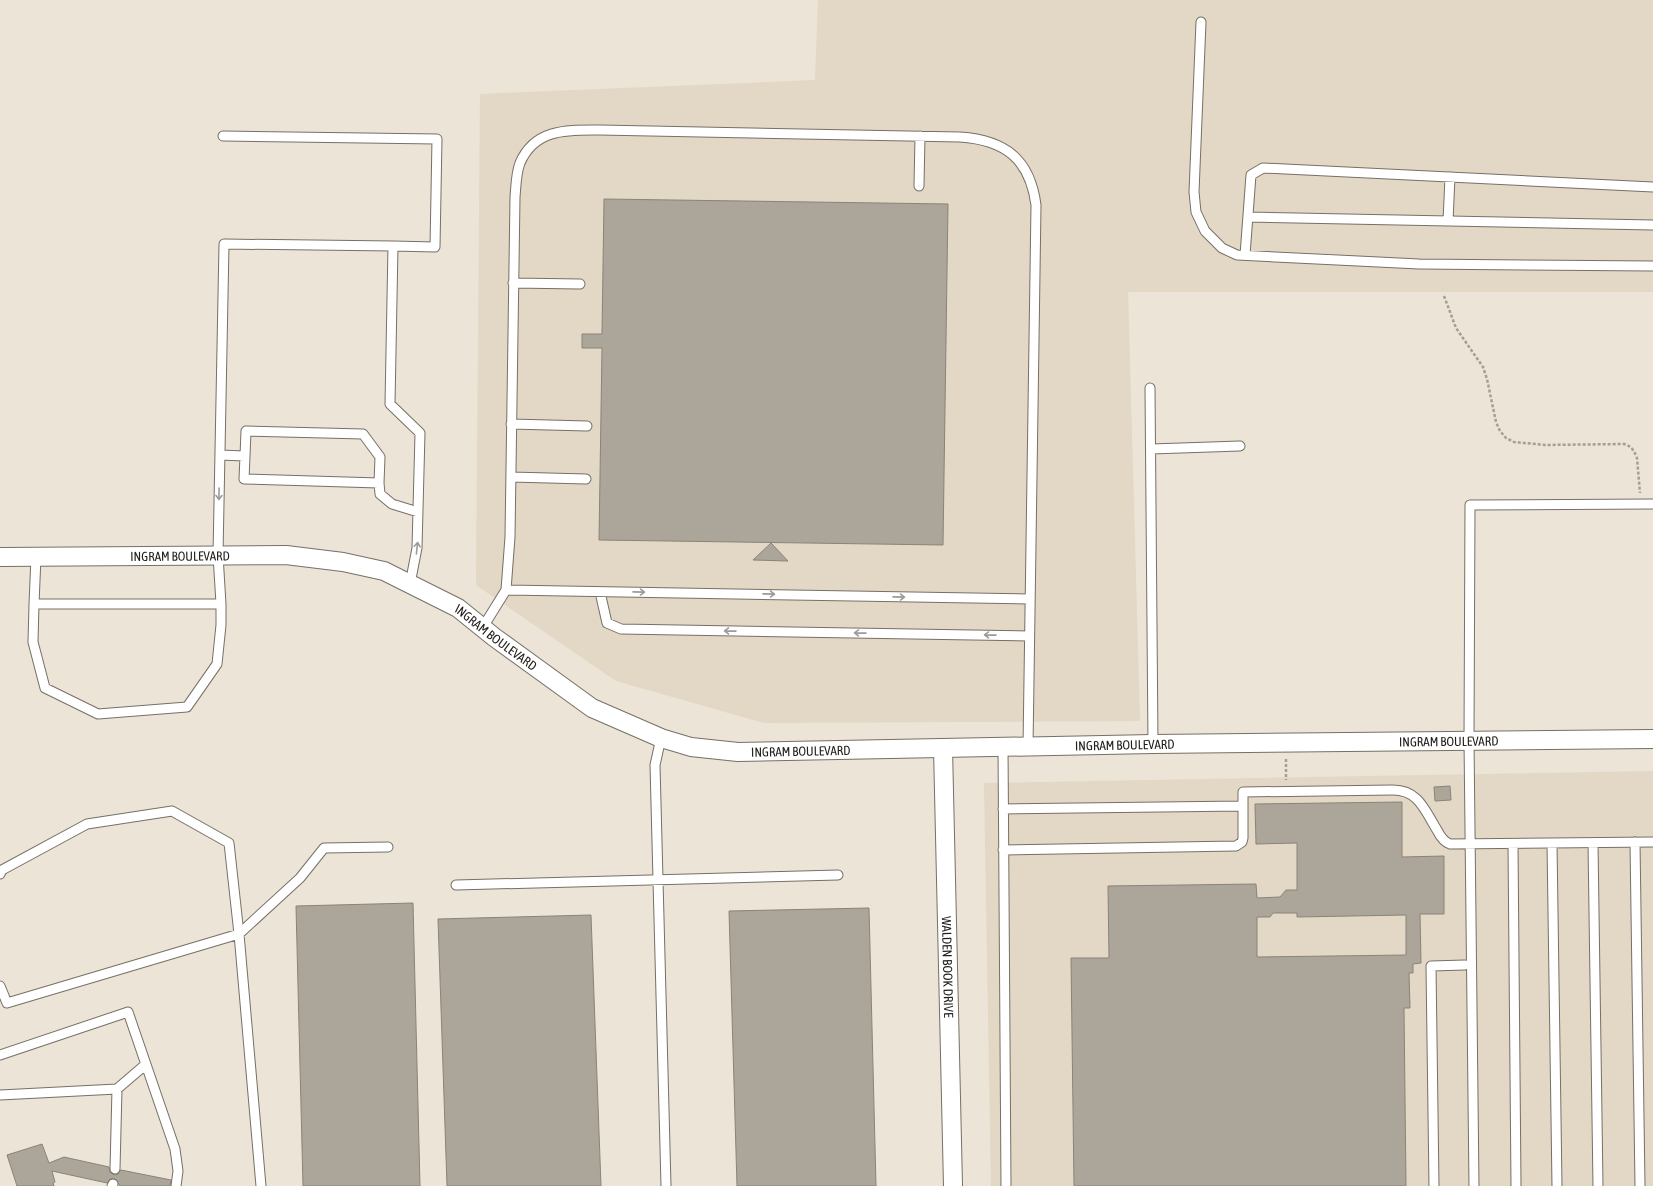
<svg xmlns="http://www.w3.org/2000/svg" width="1653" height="1186" font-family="'Asap Condensed',sans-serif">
<rect width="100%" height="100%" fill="#ebe4d7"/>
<path fill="#e3d7c5" d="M818 0H1653V292H1128L1140 721 764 723 616 681 476 585 480 94 815 80Z
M1653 771V1186H991L984 783Z"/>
<path fill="#aca599" stroke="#8a8478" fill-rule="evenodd" d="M604 199 948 204 943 545 599 540 602 348H582V334H602Z
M771 543 788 561 753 560Z
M1450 786 1451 800 1435 801 1434 787Z
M1402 802V857L1444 856V914H1420L1421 963 1413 964V973H1409L1410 1008H1404L1406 1186H1074L1071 958H1109L1108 886 1256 884 1257 898 1280 897 1286 890H1297V843L1256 844 1255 804ZM1273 913H1297V917L1406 915V955L1257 957V917H1270Z
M413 903 420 1186H303L296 906Z
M869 908 876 1186H737L729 911Z
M591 915 601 1186H447L438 919Z
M42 1144 49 1163 64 1157 109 1167 110 1172 114 1175 118 1174 121 1170 171 1180 170 1186H120L115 1179H110L107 1183 52 1171 55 1182 53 1183 54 1186H17L7 1155Z"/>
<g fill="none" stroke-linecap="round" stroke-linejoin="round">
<g stroke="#767065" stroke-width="11">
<path id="service" d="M1201 22 1194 192 1196 212 1205 231 1222 248 1237 255 1419 264 1653 266
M223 136 437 139 435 247 393 246
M919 186 920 136
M1248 217 1653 225
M1448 221 1450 177
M1245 255 1251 175 1263 168 1653 187
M513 283 580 284
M1150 388 1153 744
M511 424 587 426
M1151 449 1240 446
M220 455 245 456 246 431 363 434 380 457 379 483 244 479 245 456
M511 477 586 479
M379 483 380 494 392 504 418 512
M36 557 34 604H221L218 555 224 244 393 246 390 404 420 433 417 548 410 584
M506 590 1030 599
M600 592 607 623 621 629 1029 636
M34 604 33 642 45 688 98 714 187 707 217 664 221 625V604
M483 627 506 590 510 537 515 197C516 186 516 173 520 163 535 128 568 130 600 130L960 137C1005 140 1030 159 1036 205L1028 747
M661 738 655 765 666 1186
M1003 747 1006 1186
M1003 809 1243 806
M1635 842 1640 1186
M1552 843 1557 1186
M1593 843 1598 1186
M1513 844 1516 1186
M1003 850 1236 846 1242 842 1243 838V792L1393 790C1419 790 1425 811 1437 830 1440 836 1444 842 1450 844L1653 842
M0 874 2 870 87 824 172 811 229 843 239 934 261 1186
M456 885 838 875
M0 986 7 1003 239 934 300 878 324 848 388 847
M0 1055 128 1012 175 1149 178 1171 176 1186
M0 1095 117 1089
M115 1169 117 1089 145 1065
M112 1186 113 1184
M1434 1186 1431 966 1465 965
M1474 1186 1469 740 1470 505 1653 504"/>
</g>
<g stroke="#767065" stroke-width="20">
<g id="minor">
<path id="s1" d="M0 557 286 555 343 562 384 571 458 608 494 637 592 708 661 738 691 747 738 752 1153 744 1653 739"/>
<path id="s2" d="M943 748 953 1186"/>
</g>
</g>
<path stroke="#a49f95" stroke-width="2.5" stroke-dasharray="3 2" stroke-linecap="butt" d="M1444 296 1456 328 1483 367 1487 379 1496 422 1500 431 1506 438 1514 442 1545 445 1624 444C1632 446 1634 451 1637 458L1640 493
M1286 759V780"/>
<use href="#service" stroke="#fff" stroke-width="9"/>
<use href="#minor" stroke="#fff" stroke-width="18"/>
</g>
<defs><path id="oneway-shaft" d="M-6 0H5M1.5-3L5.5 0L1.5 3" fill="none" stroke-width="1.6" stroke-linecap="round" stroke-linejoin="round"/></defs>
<g stroke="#9c9b99">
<use href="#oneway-shaft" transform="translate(219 494) rotate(91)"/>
<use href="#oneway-shaft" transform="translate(417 548) rotate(-84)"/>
<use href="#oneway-shaft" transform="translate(639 592) rotate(1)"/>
<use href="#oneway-shaft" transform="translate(769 594) rotate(1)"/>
<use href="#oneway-shaft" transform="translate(899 597) rotate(1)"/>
<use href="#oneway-shaft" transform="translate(730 631) rotate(-179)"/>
<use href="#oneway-shaft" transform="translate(860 633) rotate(-179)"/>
<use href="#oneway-shaft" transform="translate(990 635) rotate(-179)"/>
</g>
<g text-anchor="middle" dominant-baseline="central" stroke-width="3" stroke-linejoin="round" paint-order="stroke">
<g font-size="13" fill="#23211c" stroke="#fff">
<text stroke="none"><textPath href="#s1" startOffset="180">INGRAM BOULEVARD</textPath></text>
<text stroke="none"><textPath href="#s1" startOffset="516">INGRAM BOULEVARD</textPath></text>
<text stroke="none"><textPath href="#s1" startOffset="1500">INGRAM BOULEVARD</textPath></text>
<text stroke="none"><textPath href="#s1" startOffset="1176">INGRAM BOULEVARD</textPath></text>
<text stroke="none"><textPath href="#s1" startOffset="852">INGRAM BOULEVARD</textPath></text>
<text stroke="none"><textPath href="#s2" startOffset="219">WALDEN BOOK DRIVE</textPath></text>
</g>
</g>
</svg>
